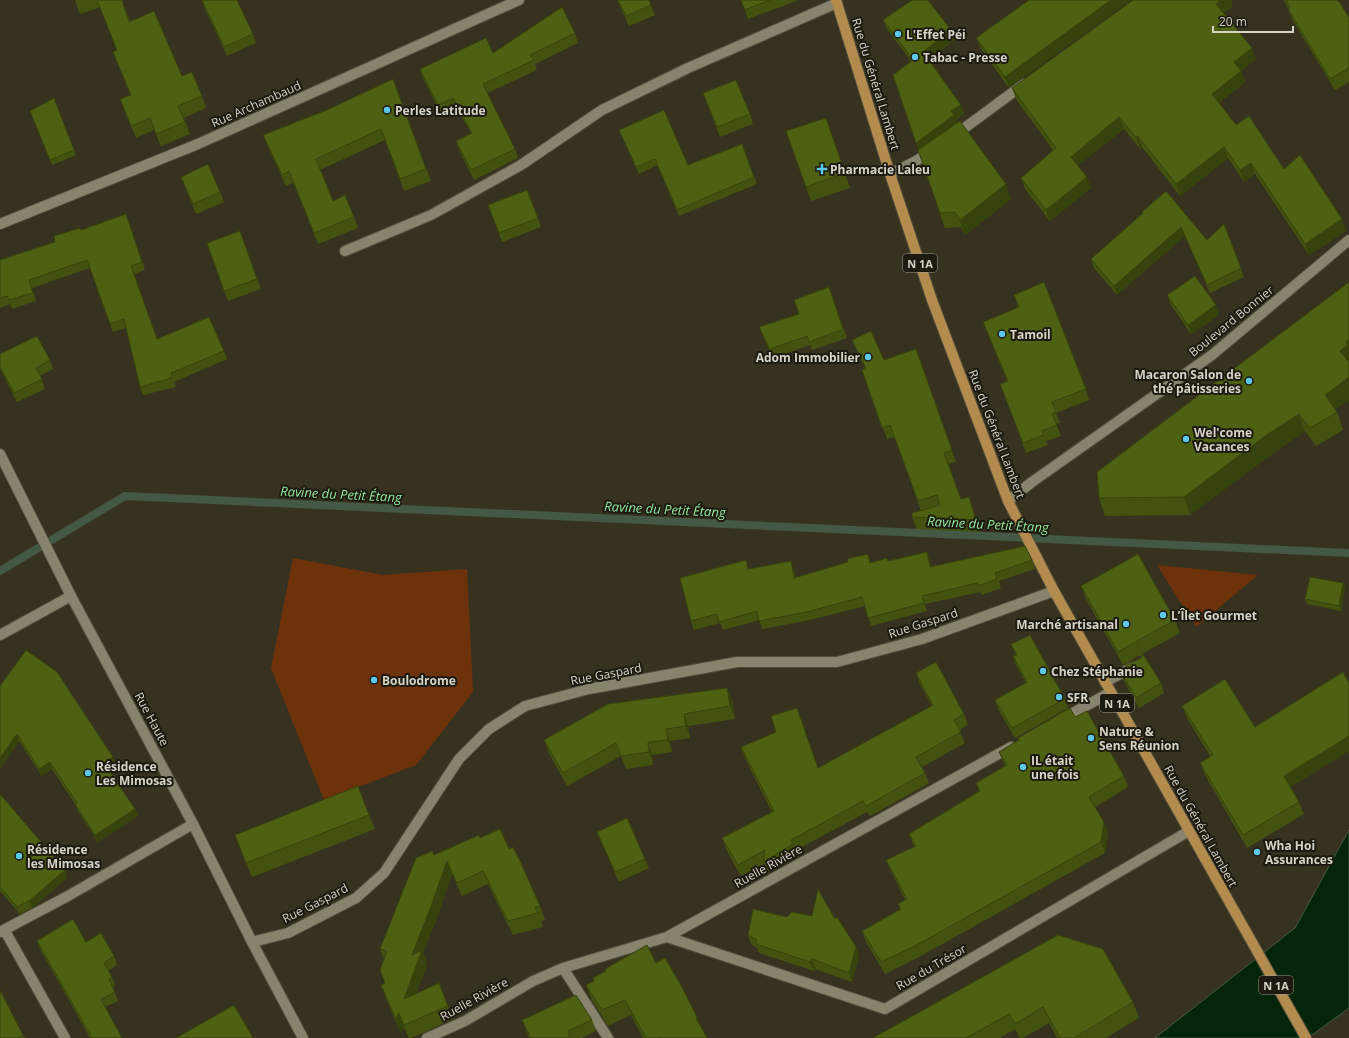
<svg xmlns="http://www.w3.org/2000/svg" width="1349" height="1038" font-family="'Open Sans',sans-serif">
<rect width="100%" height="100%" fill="#37321f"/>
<path fill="#6e320b" d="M293 558 383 575 467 569 473 692 416 765 324 800 271 668Z
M1157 565 1258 575 1196 627Z"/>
<path fill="#05250b" stroke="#445943" d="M1349 830V1008L1308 1038H1155L1295 928Z"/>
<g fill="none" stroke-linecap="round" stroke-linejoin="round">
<path stroke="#445943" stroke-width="8" d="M0 571 125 496 1349 553"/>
<g stroke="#524e3d" stroke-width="12">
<path id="service" d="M955 135 1024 84
M890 174 914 162 932 151
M345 251 431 215 521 165 602 110 688 68 837 3
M1105 682 1133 667"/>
</g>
<g stroke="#524e3d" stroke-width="12">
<path id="minor" d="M0 224 198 144 519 0
M1008 501 1032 482 1212 355 1349 240
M0 635 71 596
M1062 719 1111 692
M5 931 65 1038
M0 932 68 896 193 824
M667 937 885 1009 1189 831
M252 942 288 933 356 898 384 873 459 759 489 729 525 706 589 689 737 662H837L922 639 1054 591
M563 968 608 1038
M427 1038 465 1021 533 981 563 968 667 937 1011 747"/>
</g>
<g stroke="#524e3d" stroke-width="12">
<path id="secondary" d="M0 454 71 596 193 824 252 942 303 1038"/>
</g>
<g stroke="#524e3d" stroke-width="12">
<path id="primary" d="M836 0 890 174 932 300 1008 501 1054 591 1306 1038"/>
</g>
<use href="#service" stroke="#88836d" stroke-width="10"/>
<use href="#minor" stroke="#88836d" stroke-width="10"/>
<use href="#secondary" stroke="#88836d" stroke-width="10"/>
<use href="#primary" stroke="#b38c4d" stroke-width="10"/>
</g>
<path fill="#43530f" d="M75 0H122L130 21 202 96 206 108 184 118 190 134 161 146 154 130 136 138 120 99 130 95 113 52 117 50 100 7 80 14Z
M202 0 253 34 256 43 227 56 205 9Z
M617 0H649L655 15 629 26Z
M741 0H799L748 19Z
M1029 0 1009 88 981 49 976 38Z
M1284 0H1337L1349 18V82L1335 90 1293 21 1288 9Z
M1233 6 1223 13 1256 59 1241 71 1245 82 1219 103 1236 125 1284 169 1346 231 1309 255 1255 174 1244 182 1228 158 1180 196 1142 147 1140 149 1124 129 1078 165 1091 188 1050 221 1025 189 1021 178 1053 150 1016 99 1012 88Z
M883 20 955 39 929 60 961 105 964 114 956 120 957 123 1011 199 965 235 961 227 945 228 893 75 911 61 887 29Z
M575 33 578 43 535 64 537 70 487 93 515 149 518 158 474 180 459 150 456 141 471 133 456 107 441 114 423 78 420 69 493 53Z
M393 79 431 181 404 191 385 140 320 170 333 201 354 217 358 228 318 244 293 183 286 186 268 147 263 135 327 110Z
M703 93 750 114 753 124 720 137Z
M54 98 76 155 52 165 30 111Z
M826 118 850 188 811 201 786 131Z
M619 130 688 165 742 144 757 184 679 216 657 165 639 174Z
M181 177 220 192 224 202 196 214Z
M488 205 538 218 541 227 502 242Z
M1142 212 1207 240 1224 224 1244 277 1210 293 1185 236 1117 295 1094 268 1091 259 1143 214Z
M126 214 145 270 134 274 157 339 224 351 227 359 174 382 176 387 143 395 140 387 126 328 113 332 90 268 32 288 36 301 12 309 10 304 0 308V260L55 242 81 230Z
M240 231 261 289 228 301 207 243Z
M1349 282 1335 410 1337 412 1343 430 1316 446 1305 431 1272 454 1190 515 1105 516 1099 498Z
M829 287 847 338 812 350 810 345 773 358 759 327 799 314Z
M1014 295 1086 389 1089 400 1056 413 1060 423 1056 424 1061 436 1046 441 1048 445 1026 453 1000 384 1007 381 983 322 1018 307Z
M1167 295 1219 315 1191 334 1171 305Z
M852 340 884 360 916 349 956 462 948 464 961 499 969 497 973 509 980 532 917 529 912 517 921 511 895 437 887 439 862 370 865 368 857 352Z
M0 354 50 360 53 369 40 376 45 389 17 402 0 369Z
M1032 560 1035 569 999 581 1001 588 982 595 980 592 925 604 927 611 871 626 865 606 810 620 762 629 759 620 723 630 720 623 694 630 691 621 749 569 794 570 796 577 871 563 888 561H930L931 567Z
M1343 583 1345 588 1341 611 1307 604 1305 599Z
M1081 586 1175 620 1180 633 1142 654 1161 683 1164 693 1139 708 1124 681 1120 671 1141 658 1142 656H1138L1123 665 1086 599Z
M1011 644 1065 699 1068 708 1015 738 998 709 995 700 1026 683 1016 665 1013 656 1016 655Z
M916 673 964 714 968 725 959 730 965 743 922 767 925 773 929 783 870 816 867 812 796 850 797 855 767 872 764 864 741 876 726 849 722 838 772 812 745 758 741 747 819 768 932 706 920 684Z
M1349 683V751L1290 787 1299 802 1304 814 1247 848 1205 775 1200 763 1210 756 1187 718 1182 706 1255 727Z
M0 686 116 764 108 769 135 809 138 816 98 842 78 811 75 804 52 769 42 776 19 741 0 769Z
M727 688 732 700 735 719 688 726 690 738 670 741 672 752 652 755 653 765 626 769 621 756 567 786 549 753 544 740Z
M1075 717 1124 776 1128 787 1095 807 1108 833 1105 853 919 957 885 974 866 942 862 931 900 910 898 904 905 900 891 871 886 860 914 847 909 834 979 791 976 783 1005 766 999 752 1018 740V738Z
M0 794 65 870 67 878 32 908 20 914 0 891Z
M369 815 375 829 252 877 235 835Z
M597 832 645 859 649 868 619 882 601 842Z
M480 838 509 849 540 906 545 920 541 921 543 927 513 935 488 884 462 896 452 874 435 923 423 953 427 964 416 994 448 1006 453 1019 411 1038H409L404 1027 401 1033 386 999 381 985 385 983 380 970 384 959 380 949 434 855Z
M812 916 835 919 856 947 859 957 852 982 815 969 814 971 759 953 757 948 751 944 748 935 787 917Z
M1058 935 1133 1002 1139 1018 1106 1038H1057L1049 1023 1023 1038H1020L1015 1029 1000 1038H873Z
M37 941 86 942 114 956 117 965 108 971 112 977 115 986 113 987 118 1001 105 1007 122 1038H90L40 949Z
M656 963 697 1017 702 1030 707 1038H643L631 1015 608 1026 592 1000 586 985 594 981 593 978 605 971V969Z
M522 1020H592L596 1031 582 1038H529Z
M23 1035 25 1038H0Z"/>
<path fill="#37430c" d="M1111 0H1131L1009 88 1005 77Z
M1221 0H1231L1233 6 1220 15 1216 4Z
M951 30 955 39 927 61 923 52Z
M1252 48 1256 59 1241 71 1245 82 1216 105 1212 94 1234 62Z
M961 105 964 114 956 120 958 125 919 152 916 143 951 111Z
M1119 117 1124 129 1075 168 1071 157Z
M1138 136 1142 147 1140 149 1136 137Z
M1224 147 1228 158 1180 196 1176 184Z
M1251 163 1255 174 1244 182 1240 170Z
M1087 177 1091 188 1050 221 1046 210Z
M1006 184 1011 199 965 235 960 220Z
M1342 219 1346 231 1309 255 1305 244Z
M1181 227 1185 236 1117 295 1114 286Z
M1216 305 1219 315 1191 334 1188 325Z
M1349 340V367L1340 351 1346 342Z
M1349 377V400L1331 412 1325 395Z
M1299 414 1305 431 1272 454 1190 515 1184 497 1265 436Z
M927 552 930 561 934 575 930 567Z
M791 561 794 570 798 587 794 578Z
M1343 583 1345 588 1341 611 1339 606Z
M922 596 925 604 927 611 924 603Z
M727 688 732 700 735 719 730 706Z
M684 714 688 726 690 738 686 726Z
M666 729 670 741 672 752 668 740Z
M17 734 19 741 0 769V758Z
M1349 736V751L1288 788 1284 776Z
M648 742 652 755 653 765 649 752Z
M113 757 116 764 107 770 104 763Z
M50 762 52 769 42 776 39 769Z
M135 809 138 816 98 842 95 835Z
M1104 822 1108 833 1105 853 1101 842Z
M447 861 452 874 435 923 423 953 427 964 409 1013 404 999 412 955Z
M65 870 67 878 32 908 29 901Z
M856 947 859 957 852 982 849 973Z
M812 959 815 969 814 971 810 962Z
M399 1013 404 1027 401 1033 396 1019Z
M697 1017 703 1033 696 1018Z"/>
<path fill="#4e6011" stroke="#37430c" d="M97 0H122L129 22 154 11 182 76 192 72 202 96 178 106 185 122 156 134 150 118 131 126 120 99 131 95 113 52 117 50Z
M202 0H237L253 34 224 47Z
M618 0H649L651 5 626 16Z
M741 0H770L745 10Z
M912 0H928L951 30 923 52 961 105 951 111 954 115 916 143 893 75 913 60 883 20Z
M1029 0H1111L1005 77 976 38Z
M1133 0H1221L1216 4 1252 48 1234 62 1241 71 1212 94 1236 125 1249 116 1284 169 1300 155 1342 219 1305 244 1251 163 1240 170 1224 147 1176 184 1138 136 1136 137 1119 117 1071 157 1087 177 1046 210 1021 178 1056 148 1012 88Z
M1286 0H1337L1340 3 1348 16 1349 18V68L1330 79 1288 9 1290 8Z
M562 7 575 33 530 55 534 60 483 84 515 149 471 170 456 141 472 133 453 98 438 105 420 69 486 38 493 53Z
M393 79 426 169 400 179 381 129 316 159 333 201 345 195 354 217 314 233 289 171 282 175 263 135 327 110Z
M736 80 750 114 717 127 703 93Z
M54 98 74 150 50 160 30 111Z
M664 110 688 165 742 144 754 177 677 210 655 159 636 167 619 130Z
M826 118 845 173 806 187 786 131Z
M960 121 1006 184 960 220 955 212 940 213 918 150Z
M208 164 220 192 193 204 181 177Z
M527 190 538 218 499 233 488 205Z
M1166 191 1207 240 1224 224 1241 268 1207 285 1181 227 1114 286 1091 259 1143 213 1142 212Z
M126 214 142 262 131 266 157 339 209 317 224 351 171 373 172 378 140 387 124 319 110 324 87 260 29 280 33 293 9 300 7 296 0 298V260L55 242 54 236 80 228 81 230Z
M240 231 257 279 224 291 207 243Z
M1195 276 1216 305 1188 325 1167 295Z
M1044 282 1086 389 1052 402 1056 412 1052 414 1057 425 1042 431 1044 435 1023 443 1000 384 1008 381 983 322 1019 307 1014 295Z
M1349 282V340L1346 342 1348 345 1340 351 1349 362V377L1325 395 1337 412 1310 428 1299 414 1265 436 1184 497 1099 498 1097 472Z
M829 287 843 329 809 342 807 336 770 349 759 327 799 314 794 300Z
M871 331 884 360 916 349 952 450 944 453 961 499 969 497 976 520 912 517V513L940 505 937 495 918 501 890 425 882 428 862 370 866 368 852 340Z
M37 336 50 360 36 368 42 379 14 393 0 367V354Z
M1025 546 1032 560 995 573 997 579 978 586 977 583 922 596 924 603 868 618 862 597 807 612 759 621 757 611 719 622 717 614 691 621 680 578 746 560 748 569 791 561 794 578 848 562 847 559 868 554 870 563 887 558 888 561 927 552 930 567Z
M1138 554 1175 620 1137 641 1138 643H1133L1118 652 1081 586Z
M1310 577 1343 583 1339 606 1305 599Z
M1030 635 1065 699 1012 728 995 700 1027 682 1013 656 1017 655 1011 644Z
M26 650 57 672 113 757 104 763 135 809 95 835 75 804 77 803 50 762 39 769 17 734 0 758V686Z
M1143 654 1161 683 1136 698 1120 671 1126 668 1125 666 1141 658Z
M936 662 964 714 954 720 961 732 916 757 925 773 866 806 863 801 791 840 793 844 763 862 765 850 738 865 722 838 774 811 741 747 776 732 771 716 797 708 818 768 933 705 916 673Z
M1343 672 1349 683V736L1284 776 1299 802 1243 835 1200 763 1213 755 1182 706 1225 679 1255 727Z
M727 688 730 706 684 714 686 726 666 729 668 740 648 742 649 752 621 756 616 743 563 773 544 740 608 704Z
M1070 708 1075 717 1087 711 1124 776 1089 797 1104 822 1101 842 915 946 881 962 862 931 901 909 898 904 907 899 886 860 916 846 909 834 980 791 976 783 1007 765 999 752 1019 740 1018 738Z
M358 786 369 815 246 863 235 835Z
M0 794 65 870 29 901 17 907 0 887Z
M627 818 645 859 615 872 597 832Z
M500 829 509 849 513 847 522 865 540 906 535 908 538 913 508 921 483 871 457 883 447 861 430 909 412 955 422 950 404 999 439 983 448 1006 404 1025 399 1013 396 1019 381 985 385 983 380 970 387 951 380 949 416 858 432 851 434 855 479 835 480 838Z
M818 889 835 919 837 917 856 947 849 973 812 959 810 962 756 944 757 940 748 935 753 909 787 917 792 912 812 916Z
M73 919 86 942 101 933 114 956 104 963 112 977 109 979 115 992 101 999 122 1038H92L37 941Z
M1058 935 1103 949 1133 1002 1074 1038H1060L1043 1007 1015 1024 1009 1014 966 1038H873Z
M647 945 656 963 665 958 682 987 697 1017 696 1018 707 1038H661L660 1037 658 1038H646L625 1000 602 1010 586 985 594 981 593 978 606 971 605 969Z
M0 990 23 1035 17 1038H0Z
M576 995 592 1020 568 1031 570 1037 568 1038H531L522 1020Z
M234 1005 253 1038H176Z"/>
<g fill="#5cc7e7" stroke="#1c1a11" stroke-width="1.5">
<circle cx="898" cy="34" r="4"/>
<circle cx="915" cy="57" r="4"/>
<circle cx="387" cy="110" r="4"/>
<path d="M820 163h4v4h4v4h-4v4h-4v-4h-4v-4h4z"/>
<circle cx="1002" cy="334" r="4"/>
<circle cx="868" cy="357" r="4"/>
<circle cx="1249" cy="381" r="4"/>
<circle cx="1186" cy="439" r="4"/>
<circle cx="1163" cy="615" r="4"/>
<circle cx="1126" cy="624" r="4"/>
<circle cx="1043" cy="671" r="4"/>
<circle cx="374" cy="680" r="4"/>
<circle cx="1059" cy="697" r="4"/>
<circle cx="1091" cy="738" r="4"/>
<circle cx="1023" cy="767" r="4"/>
<circle cx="88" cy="773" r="4"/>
<circle cx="1257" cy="852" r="4"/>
<circle cx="19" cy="856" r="4"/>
</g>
<g text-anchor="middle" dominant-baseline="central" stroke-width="4" stroke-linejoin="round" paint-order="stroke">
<g fill="#1c1a11" stroke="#9e9c90" stroke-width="1">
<rect x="903" y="254" width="34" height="18" rx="3"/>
<rect x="1100" y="694" width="34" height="18" rx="3"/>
<rect x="1259" y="976" width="34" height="18" rx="3"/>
</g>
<g font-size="11" font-weight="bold" fill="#d6d3c7">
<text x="920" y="263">N 1A</text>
<text x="1117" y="703">N 1A</text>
<text x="1276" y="985">N 1A</text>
</g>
<g font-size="12" font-weight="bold" fill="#d6d3c7" stroke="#1c1a11" text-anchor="start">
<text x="906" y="34">L'Effet Péi</text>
<text x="923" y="57">Tabac - Presse</text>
<text x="395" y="110">Perles Latitude</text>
<text x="830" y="169">Pharmacie Laleu</text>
<text x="1010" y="334">Tamoil</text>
<text x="860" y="357" text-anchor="end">Adom Immobilier</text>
<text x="1241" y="374" text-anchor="end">Macaron Salon de<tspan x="1241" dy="14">thé pâtisseries</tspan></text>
<text x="1194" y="432">Wel'come<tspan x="1194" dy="14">Vacances</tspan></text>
<text x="1171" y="615">L’Îlet Gourmet</text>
<text x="1118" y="624" text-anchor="end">Marché artisanal</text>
<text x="1051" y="671">Chez Stéphanie</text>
<text x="382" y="680">Boulodrome</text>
<text x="1067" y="697">SFR</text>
<text x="1099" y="731">Nature &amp;<tspan x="1099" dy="14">Sens Réunion</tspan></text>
<text x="1031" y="760">IL était<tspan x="1031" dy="14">une fois</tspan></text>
<text x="96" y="766">Résidence<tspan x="96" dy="14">Les Mimosas</tspan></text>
<text x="1265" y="845">Wha Hoi<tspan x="1265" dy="14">Assurances</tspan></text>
<text x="27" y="849">Résidence<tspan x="27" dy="14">les Mimosas</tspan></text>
</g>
<g font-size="12" fill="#d6d3c7" stroke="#1c1a11">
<text transform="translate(876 84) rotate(73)">Rue du Général Lambert</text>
<text transform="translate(256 104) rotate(-24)">Rue Archambaud</text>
<text transform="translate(1231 321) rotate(-39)">Boulevard Bonnier</text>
<text transform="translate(997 434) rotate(69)">Rue du Général Lambert</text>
<text transform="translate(923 623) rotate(-18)">Rue Gaspard</text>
<text transform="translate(606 674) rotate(-11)">Rue Gaspard</text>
<text transform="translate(152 719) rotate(62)">Rue Haute</text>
<text transform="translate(1201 826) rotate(61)">Rue du Général Lambert</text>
<text transform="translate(768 866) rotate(-29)">Ruelle Rivière</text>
<text transform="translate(315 903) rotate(-27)">Rue Gaspard</text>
<text transform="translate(931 967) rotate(-30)">Rue du Trésor</text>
<text transform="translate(474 999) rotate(-29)">Ruelle Rivière</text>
</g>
<g font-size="13" font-style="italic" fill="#96ea9e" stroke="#1c1a11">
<text transform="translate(341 494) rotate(3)">Ravine du Petit Étang</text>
<text transform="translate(665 509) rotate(3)">Ravine du Petit Étang</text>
<text transform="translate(988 524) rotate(3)">Ravine du Petit Étang</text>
</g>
</g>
<path d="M1213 26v6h80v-6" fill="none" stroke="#d6d3c7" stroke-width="2"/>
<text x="1219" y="26" font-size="12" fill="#d6d3c7" stroke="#1c1a11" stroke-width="3" paint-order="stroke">20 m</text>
</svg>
